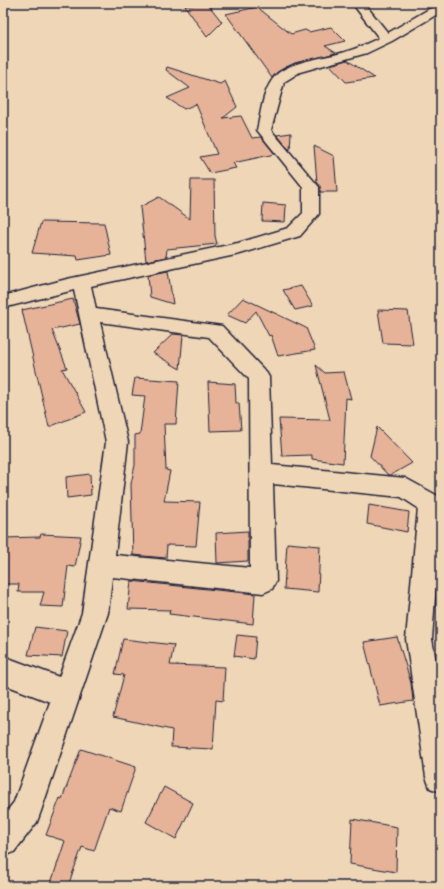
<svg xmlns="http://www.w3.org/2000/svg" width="444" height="889" font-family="'Comic Neue',sans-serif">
<rect width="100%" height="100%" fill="#eed6b6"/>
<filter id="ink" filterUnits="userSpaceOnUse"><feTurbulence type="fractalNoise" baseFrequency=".025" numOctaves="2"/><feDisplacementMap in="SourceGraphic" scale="8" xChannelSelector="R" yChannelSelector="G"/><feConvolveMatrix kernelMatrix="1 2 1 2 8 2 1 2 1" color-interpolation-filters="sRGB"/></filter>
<g filter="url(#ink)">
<path fill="#e6b398" stroke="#22223b" d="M207 3 222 22 207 37 185 6Z
M257 7 291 34 305 30 309 32 331 27 345 41 325 46 336 53 295 63 277 72 272 78 226 14Z
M347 60 373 77 374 78 346 82 330 65Z
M167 67 220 84 225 81 237 107 223 118 241 116 252 138 261 137 275 154 233 163 236 168 210 173 200 157 217 154 196 104 184 109 167 98 190 88 166 70Z
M291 133 290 150 277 135Z
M314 146 334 156 337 192H320V186L317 182Z
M191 180H214L215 236 217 244 167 249 166 257 146 261 140 207 159 197 190 219Z
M263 203 286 205 285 222 262 221Z
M41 222 104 223 111 255 78 260 77 256 32 253Z
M168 271 173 304 150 297 148 275Z
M301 286 313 306 295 310 283 290Z
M243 298 306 328 315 350 278 356 271 335 269 336 256 311 245 323 227 315Z
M73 299 80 324 52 330 67 368 62 369 86 412 49 427 22 310Z
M378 310 408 311 413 344 383 343Z
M173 334 183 335 180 369 153 353Z
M316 365 325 373 344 372 351 399 346 398 343 463 312 459V455L282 456 279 419 330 420Z
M135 378 179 381 176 424H164L166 470 170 471 164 501 200 502 196 546 167 545 166 558 133 555 131 484 135 465V435L140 434 145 396 132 395Z
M208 382 235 384 236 403H239L241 430 210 431Z
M377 427 412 463 391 475H388L370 456Z
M90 474 91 495 67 498 66 477Z
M369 505 409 512 407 532 367 524Z
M248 531V561L217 563 216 533Z
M41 534 81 536 75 567 68 566 63 607 40 606 44 592H18L19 584H3V538L40 537Z
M287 543 320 546 318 592 284 589Z
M131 581 255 594 253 624 169 614 170 610 128 609Z
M35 627 67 631 62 657 28 655Z
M237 635 256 637 254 659 234 656Z
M397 637 411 683 413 701 380 706 364 642Z
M123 639 174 645 170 665 225 667 223 701 216 700 213 749 171 747 172 730 113 717 124 675 115 674Z
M81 749 136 767 121 811 109 807 94 851 82 847 68 886H50L65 841 46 835 60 798 62 799Z
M164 787 193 803 176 839 146 822Z
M352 819 397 827 396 872 350 864Z"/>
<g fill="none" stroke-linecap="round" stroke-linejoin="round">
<g stroke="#22223b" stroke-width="3">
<path id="minor" d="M352 3H364L388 33 429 9 441 5V12L392 41 367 53 300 72 284 82 271 130 319 187V214L300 236 240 254 91 286 96 309 222 326 266 372 269 377 272 465 405 478 438 496 441 502V513L432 639 441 690V792L430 788 426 777 406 639 418 508 401 497 273 484 276 581 272 589 263 593 112 577 108 613 41 811 37 822 14 852 3 857V816L14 802 50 702 3 684V656L59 677 82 613 106 442 74 290 3 308V296L67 279 238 243 288 228 303 213V187L257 130C261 114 262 94 272 80 285 60 326 59 348 51 358 48 368 43 379 38ZM100 322 209 337 249 379 250 568 115 555 128 442Z"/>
</g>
<use href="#minor" fill="#eed6b6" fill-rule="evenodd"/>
</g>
</g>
<rect width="444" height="889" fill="none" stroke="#eed6b6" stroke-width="16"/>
<rect x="8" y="8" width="428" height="873" fill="none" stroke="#22223b" stroke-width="1.5" filter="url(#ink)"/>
</svg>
